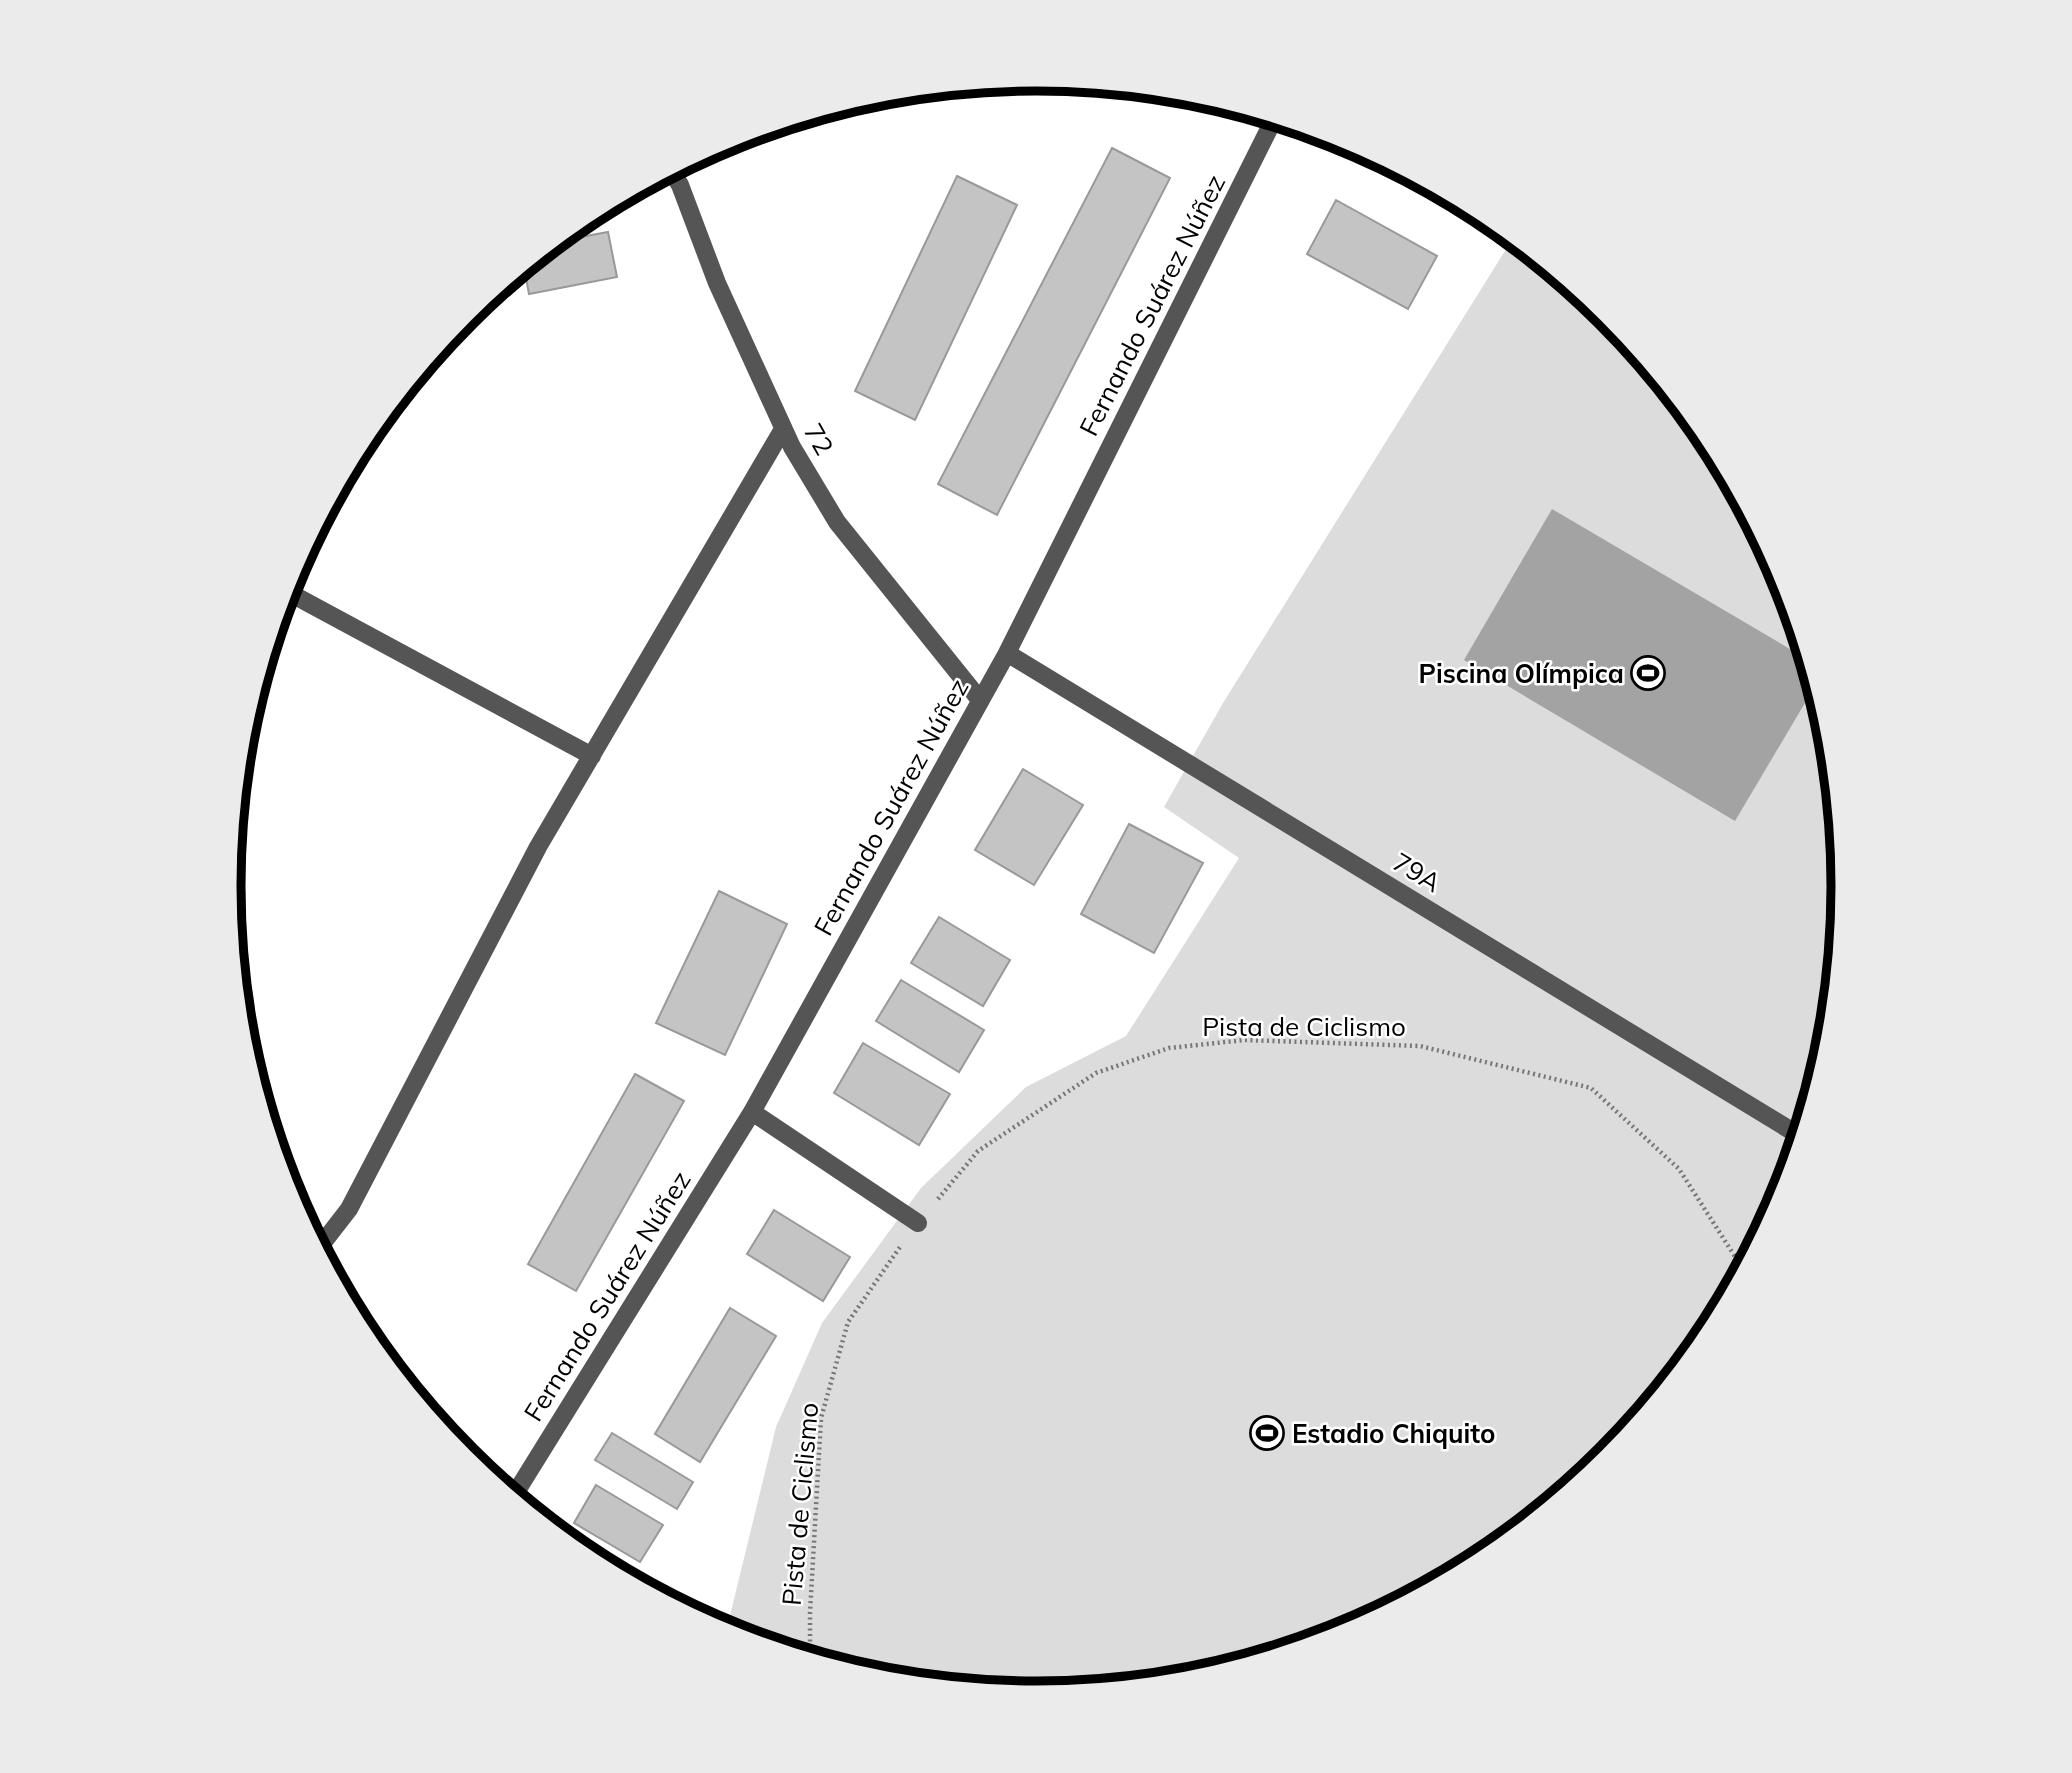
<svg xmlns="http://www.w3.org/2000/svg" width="2072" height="1773" font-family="Mulish,sans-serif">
<rect width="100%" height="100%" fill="#fff"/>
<path fill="#dcdcdc" d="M1513 238 1607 316 1708 438 1782 578 1828 729 1844 887 1828 1044 1782 1196 1707 1336 1607 1458 1484 1558 1345 1633 1193 1679 1036 1694 878 1679 726 1632 776 1427 822 1323 921 1188 1026 1087 1126 1036 1239 858 1164 807 1223 703Z"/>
<path fill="#a3a3a3" d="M1552 509 1807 659 1815 686 1735 821 1464 660Z"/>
<path fill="#c4c4c4" stroke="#999" stroke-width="2" d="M1112 148 1170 178 997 515 938 484Z
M957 176 1017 205 915 420 855 391Z
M1336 200 1437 256 1408 309 1307 254Z
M605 205 608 218 572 227 588 215Z
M608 232 617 277 529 294 524 267 554 242Z
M1023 769 1083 805 1034 885 975 850Z
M1129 824 1203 863 1154 953 1081 914Z
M719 891 787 924 725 1055 656 1023Z
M939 917 1010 960 983 1006 911 963Z
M901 980 984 1030 959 1072 876 1021Z
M863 1043 950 1094 919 1145 834 1093Z
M635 1074 684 1101 576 1291 528 1264Z
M774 1210 850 1257 823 1301 747 1254Z
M730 1308 776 1336 700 1462 655 1434Z
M612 1433 693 1482 677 1509 595 1460Z
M596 1485 663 1525 640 1562 574 1523Z"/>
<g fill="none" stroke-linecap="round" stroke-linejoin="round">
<path stroke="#777" stroke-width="4.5" stroke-dasharray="2 3.5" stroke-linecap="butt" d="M938 1199 978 1151 1096 1073 1169 1048 1245 1040 1420 1046 1591 1088 1679 1169 1743 1269
M810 1658V1613L821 1418 848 1322 900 1247"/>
<path stroke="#555" stroke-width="18" d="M671 170 680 185 717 283 792 447 837 522 980 700
M286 591 592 756
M1007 653 1800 1136
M752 1112 918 1223
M318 1249 349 1209 538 847 783 429
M513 1497 752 1112 1007 653 1274 119"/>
</g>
<defs>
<g id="stadium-ring" transform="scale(1.75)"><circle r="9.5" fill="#fff" stroke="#000" stroke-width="1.5"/><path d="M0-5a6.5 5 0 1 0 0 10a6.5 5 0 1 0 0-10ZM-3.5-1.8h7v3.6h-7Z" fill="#000"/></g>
</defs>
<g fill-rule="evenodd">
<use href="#stadium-ring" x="1648" y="673"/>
<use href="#stadium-ring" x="1267" y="1433"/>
</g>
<g text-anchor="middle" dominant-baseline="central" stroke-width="5" stroke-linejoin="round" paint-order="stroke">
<g font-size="26" fill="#000" stroke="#fff">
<text transform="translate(1152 305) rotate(-63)">Fernando Suárez Núñez</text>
<text transform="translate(819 439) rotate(60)">72</text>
<text transform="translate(891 807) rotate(-61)">Fernando Suárez Núñez</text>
<text transform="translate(1417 872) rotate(31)">79A</text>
<text x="1304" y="1026">Pista de Ciclismo</text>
<text transform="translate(607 1296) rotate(-58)">Fernando Suárez Núñez</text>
<text transform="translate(800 1504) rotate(-85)">Pista de Ciclismo</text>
</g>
<g font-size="26" font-weight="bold" fill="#000" stroke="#fff" text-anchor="end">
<text x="1624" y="673">Piscina Olímpica</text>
<text x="1292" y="1433" text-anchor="start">Estadio Chiquito</text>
</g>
</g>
<path d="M0 0H2072V1773H0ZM241 886a795 795 0 1 1 1590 0a795 795 0 1 1-1590 0Z" fill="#ebebeb" fill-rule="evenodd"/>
<path fill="none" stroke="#000" stroke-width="9" d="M241 886a795 795 0 1 1 1590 0a795 795 0 1 1-1590 0Z"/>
</svg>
